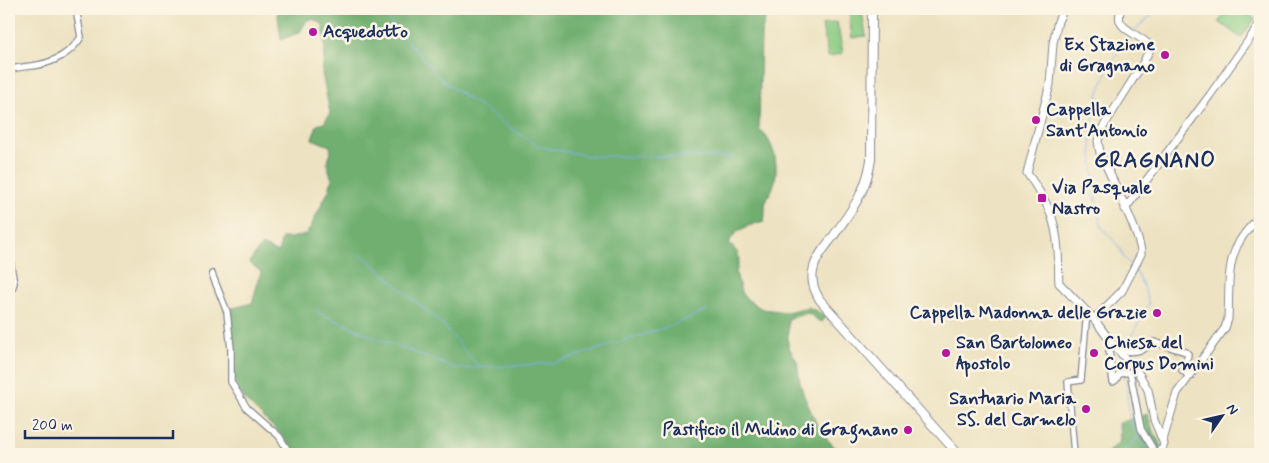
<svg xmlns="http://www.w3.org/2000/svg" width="1269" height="463" font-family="Mynerve,sans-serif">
<rect width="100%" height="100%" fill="#fcf5e5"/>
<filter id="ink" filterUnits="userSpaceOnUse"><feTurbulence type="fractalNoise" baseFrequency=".02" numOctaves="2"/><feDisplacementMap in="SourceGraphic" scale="10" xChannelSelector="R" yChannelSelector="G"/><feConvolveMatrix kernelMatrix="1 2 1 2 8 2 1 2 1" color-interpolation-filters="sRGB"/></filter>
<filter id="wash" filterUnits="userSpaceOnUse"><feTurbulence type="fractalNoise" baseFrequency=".0096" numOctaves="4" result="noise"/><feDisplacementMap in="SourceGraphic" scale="20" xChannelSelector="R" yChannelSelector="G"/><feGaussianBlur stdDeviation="1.12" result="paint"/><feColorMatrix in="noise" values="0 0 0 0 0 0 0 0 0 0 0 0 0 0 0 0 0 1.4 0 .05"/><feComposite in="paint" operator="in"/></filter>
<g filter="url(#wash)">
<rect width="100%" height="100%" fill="#ede2c1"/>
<path fill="#8bcb82" stroke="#537d70" d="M1228 9H1240L1255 19 1241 38 1219 22Z
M862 11 866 36 852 38 849 13Z
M837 22 843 53 828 57 822 25Z"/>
<path fill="#70af70" stroke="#466f67" d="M277 9H768L761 34 759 128C775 144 780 166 773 187 772 192 767 196 766 201 764 207 766 214 764 221 751 225 734 229 729 243L738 253 739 259 736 273 741 292 745 298 762 309 787 312 808 307 827 316 822 322 819 321 808 313 788 319V346L797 361 800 383 804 396 818 427 826 438 837 449 852 454H293C280 423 242 410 233 376L230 309 252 303 261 272 249 262 262 245 278 253 282 238H290L307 234 329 190 332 180 327 163 331 153 330 146 312 139 317 125 324 123 330 113 322 73 325 51 323 24 312 19 307 20 300 32 281 40Z
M1148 414C1150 429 1159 441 1166 454H1106L1120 441 1119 423Z"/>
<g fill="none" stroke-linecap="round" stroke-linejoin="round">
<path stroke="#80b1ec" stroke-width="1" d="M379 9 443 81 537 146 589 156 734 157
M1135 30 1159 9
M1131 35C1107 64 1091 102 1091 140L1095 195 1101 226 1120 248 1124 258 1133 266
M361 254 443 325 479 367
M315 311 376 338 457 369 554 363 676 324 707 310
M1130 345 1132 335 1149 304 1145 290 1136 271
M1125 376 1129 417 1135 430 1149 454
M1118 454 1128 448 1138 437"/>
</g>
</g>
<g filter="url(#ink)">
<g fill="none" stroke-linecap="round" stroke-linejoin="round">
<g stroke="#848890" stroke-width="8">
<path id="minor" d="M9 73 10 70C19 66 28 67 38 65 55 62 72 52 81 37L76 9
M9 256 14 283 9 298
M212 274 227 312 231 349V382L247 408 279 436 290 454
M1111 342 1109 350 1113 382 1116 380 1119 374 1129 372 1131 377 1141 429 1156 454
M1119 350C1132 353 1144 352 1154 342L1186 352 1188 354C1188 360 1182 363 1182 370L1190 377
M1074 454 1068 382 1081 380 1087 311"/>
</g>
<g stroke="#848890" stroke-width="9">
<path id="tertiary" d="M1064 9 1058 21 1053 43 1050 84 1027 173C1046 200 1056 217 1058 251 1059 262 1058 272 1059 283L1094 319 1111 342 1139 374 1148 390 1154 420 1164 444 1162 449
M1125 209 1210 95 1260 24
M1094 319 1122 291 1141 254C1142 237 1109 173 1100 153L1098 141 1102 129 1143 63 1151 47C1145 38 1122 30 1120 21 1119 18 1120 12 1121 9
M1163 440 1177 393 1225 328 1228 319C1230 274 1224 249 1260 217"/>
</g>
<g stroke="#848890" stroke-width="10">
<path id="secondary" d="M872 9 871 160C866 193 851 211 832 238 825 247 817 256 814 267 810 280 814 290 820 300L958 454"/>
</g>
<use href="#minor" stroke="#fff" stroke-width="5.5"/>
<use href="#tertiary" stroke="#fff" stroke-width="7"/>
<use href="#secondary" stroke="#fff" stroke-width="8"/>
<g stroke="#848890" stroke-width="9" stroke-linecap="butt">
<path id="tertiary-bridge" d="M1153 454 1162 449"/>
</g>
<use href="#tertiary-bridge" stroke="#fff" stroke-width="7"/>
</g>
</g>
<g fill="#b5179e" stroke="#fcf5e5" stroke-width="2">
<circle cx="313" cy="32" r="5"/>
<circle cx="1165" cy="55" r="5"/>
<circle cx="1036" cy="120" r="5"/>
<rect x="1037" y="193" width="10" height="10" rx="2.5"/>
<circle cx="1157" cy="313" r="5"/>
<circle cx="946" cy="353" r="5"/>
<circle cx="1094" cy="353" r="5"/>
<circle cx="1086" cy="409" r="5"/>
<circle cx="908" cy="430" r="5"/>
</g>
<g text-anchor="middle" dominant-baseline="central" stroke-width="5" stroke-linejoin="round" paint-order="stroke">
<g font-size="18" font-weight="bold" fill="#1b2f5e" stroke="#fcf5e5" text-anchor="start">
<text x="323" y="32">Acquedotto</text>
<text x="1155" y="45" text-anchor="end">Ex Stazione<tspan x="1155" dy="21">di Gragnano</tspan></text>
<text x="1046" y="110">Cappella<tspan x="1046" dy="21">Sant'Antonio</tspan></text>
<text x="1052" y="188">Via Pasquale<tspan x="1052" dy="21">Nastro</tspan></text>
<text x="1147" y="313" text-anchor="end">Cappella Madonna delle Grazie</text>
<text x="956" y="343">San Bartolomeo<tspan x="956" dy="21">Apostolo</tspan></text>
<text x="1104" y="343">Chiesa del<tspan x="1104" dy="21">Corpus Domini</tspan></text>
<text x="1076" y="399" text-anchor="end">Santuario Maria<tspan x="1076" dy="21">SS. del Carmelo</tspan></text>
<text x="898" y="430" text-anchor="end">Pastificio il Mulino di Gragnano</text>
</g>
<g font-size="22" font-weight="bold" letter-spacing="1" fill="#1b2f5e" stroke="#fcf5e5">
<text x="1155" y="161">GRAGNANO</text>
</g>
</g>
<rect width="1269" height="463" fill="none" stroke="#fcf5e5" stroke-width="30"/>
<g transform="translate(1222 416) rotate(56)" stroke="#fcf5e5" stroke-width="4" paint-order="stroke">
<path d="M0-4L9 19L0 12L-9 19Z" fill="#1b2f5e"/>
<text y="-8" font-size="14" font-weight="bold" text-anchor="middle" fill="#1b2f5e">N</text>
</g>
<path d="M25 430v8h148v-8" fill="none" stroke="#1b2f5e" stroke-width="2.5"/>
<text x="32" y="430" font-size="15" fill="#1b2f5e" stroke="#fcf5e5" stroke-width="4" paint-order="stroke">200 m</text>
</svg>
